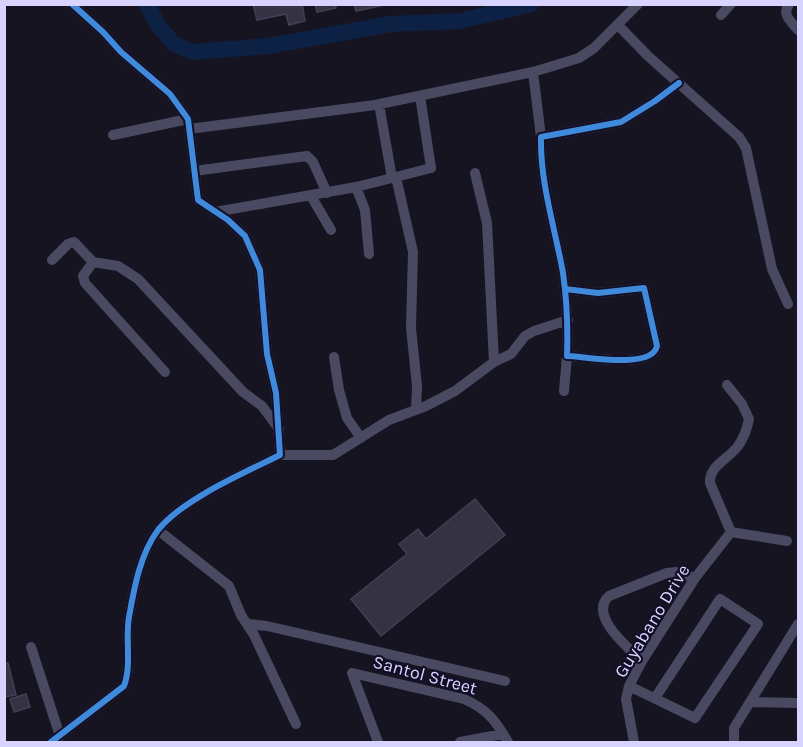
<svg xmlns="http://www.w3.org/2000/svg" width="803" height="747" font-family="Karla,sans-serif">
<rect width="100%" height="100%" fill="#161421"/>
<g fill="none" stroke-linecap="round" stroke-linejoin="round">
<path stroke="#0d2144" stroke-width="16" d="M147 4 158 25 173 43 192 52 268 46 391 24 460 21 531 4"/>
</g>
<path fill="#343243" stroke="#433f54" stroke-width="1.5" d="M253 4H302L305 21 289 25 286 14 257 20Z
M315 4H335L336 8 317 12Z
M354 4H383L384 5 356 11Z
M475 499 505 535 381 636 351 599 407 554 399 544 418 529 426 539Z
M8 663 16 695 4 697V664Z
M26 694 30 707 14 712 10 699Z"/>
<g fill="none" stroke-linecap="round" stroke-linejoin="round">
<path stroke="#4a4962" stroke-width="10" d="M789 4C781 15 792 22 798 30
M721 15 731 4
M618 25 648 56 739 137 746 148 772 269 788 304
M533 72 541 137
M189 129 375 105 533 72 579 58 594 48 638 4
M113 135 188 119
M194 171 307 156 313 162 327 193
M396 177 413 252 411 328 417 386 416 409
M392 178 431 168 420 96
M356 187 392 178 379 104
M311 196 331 230
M215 212 356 187 365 210 369 254
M52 260 68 244 74 242 93 262 118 266 138 279 243 392 262 406 279 429
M93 262 83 276 85 283 165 372
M565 289 598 293 644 288 657 346C652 370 584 356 567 356 568 328 567 301 563 273 555 228 540 183 541 137L621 122 655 101 679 83
M334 357 339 390 347 418 361 438
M494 362 511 354 525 336 534 331 568 320
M564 391 567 356
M280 455H333L389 420 426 406 455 391 494 362 487 223 475 173
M158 530 229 586 241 615 254 635 296 724
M731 532 787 541
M248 624 267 626 505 681
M31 647 60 736
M642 661C628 648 588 615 609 596L667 573 676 572 695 578
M352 673 464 699C487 709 496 721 508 742
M352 673 378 742
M629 686 695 718 758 624 720 599 655 698
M751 702 798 703
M51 742 124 686C132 665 125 639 129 617 134 589 140 554 158 530 183 499 244 473 280 455L276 393 267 354 260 270 245 236 228 220 198 200 188 119 170 94 121 52 103 32 72 4
M460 742 503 734
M634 742 626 699 629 686 642 661 695 578 731 532 710 483C709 465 729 459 738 446 744 438 747 429 749 419L742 404 727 385
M734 742V728L798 624"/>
<g stroke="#130f26" stroke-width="10">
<path id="cycleway" d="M565 289 598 293 644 288 657 346C652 370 584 356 567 356 568 328 567 301 563 273 555 228 540 183 541 137L621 122 655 101 679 83
M51 742 124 686C132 665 125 639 129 617 134 589 140 554 158 530 183 499 244 473 280 455L276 393 267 354 260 270 245 236 228 220 198 200 188 119 170 94 121 52 103 32 72 4"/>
</g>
<use href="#cycleway" stroke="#408adc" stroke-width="6"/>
</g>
<g text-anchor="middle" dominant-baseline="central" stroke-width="4.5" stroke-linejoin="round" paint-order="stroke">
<g font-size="18" fill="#d9d4ff" stroke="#130f26">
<text transform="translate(652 621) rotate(-59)">Guyabano Drive</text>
<text transform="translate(425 675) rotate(15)">Santol Street</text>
</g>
</g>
<rect width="803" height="747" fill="none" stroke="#d9d4ff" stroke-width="12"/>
</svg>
